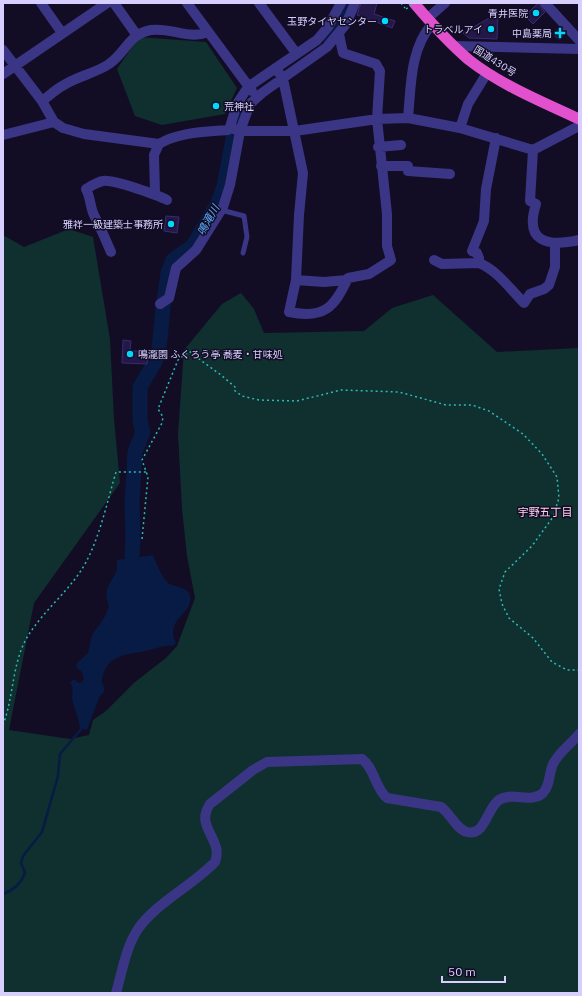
<svg xmlns="http://www.w3.org/2000/svg" width="582" height="996" font-family="'IBM Plex Sans','Noto Sans JP',sans-serif">
<rect width="100%" height="100%" fill="#120d25"/>
<path fill="#102f2f" d="M139 37 206 42 237 88 225 114 162 125 135 116 117 69Z
M69 229 93 237 110 339 114 419 120 483 34 603 9 730 70 739 89 735 93 720 106 711 135 682 166 658 177 646 195 598 187 556 182 509 178 434 184 350 222 304 241 293 254 309 264 333 364 331 392 308 433 295 497 352 579 348V993H3V235L24 247Z"/>
<path fill="#071b44" d="M153 555C155 561 163 579 167 582 173 587 189 587 190 596 194 614 164 618 176 643L173 646C162 645 156 649 146 651 126 655 107 654 102 679 101 684 105 686 104 691L99 698 87 730 80 729C79 718 74 708 72 698 72 692 74 688 70 683L74 679 79 683 82 682 84 678 82 672 76 667 77 663 88 653 92 635 104 618 109 607 106 596 107 589 117 570V560Z"/>
<g fill="none" stroke-linecap="round" stroke-linejoin="round">
<path stroke="#071b44" stroke-width="2.5" d="M132 561V555
M3 894C14 890 21 884 25 873L21 863 23 856 42 832 58 776 60 754 82 728"/>
<path stroke="#071b44" stroke-width="15" d="M330 38 341 23 349 3
M134 468 135 452 143 432 140 421V387L155 362 159 349 163 308 168 273 173 260 193 246 218 203 224 186 234 134 241 115
M132 555 133 540 132 500 134 473"/>
</g>
<path fill="#231847" stroke="#3a2974" d="M361 3H377L374 14 395 21 392 28 357 15Z
M538 3 545 12 533 24 525 16Z
M498 13 497 39 469 38 463 33Z
M559 28 565 34 559 40 553 34Z
M166 216 179 217 177 233 164 231Z
M123 340 131 341 130 351H148L147 364 122 363Z"/>
<g fill="none" stroke-linecap="round" stroke-linejoin="round">
<path stroke="#28bcb8" stroke-width="1.5" stroke-dasharray="2 3" stroke-linecap="butt" d="M401 3 405 8
M142 539 148 477 142 460 162 423 163 417 158 409 178 360 187 353 195 351 198 352 199 359 221 375 235 387 234 390 242 396 259 400 297 401 341 390 399 392 446 405H472L489 411 523 434 542 454 557 477 559 498 553 517 532 546 505 572 499 589 502 604 509 618 533 638 552 662 567 670H579
M3 725C13 699 12 669 24 643 38 616 63 597 80 572 98 546 107 502 116 472H147"/>
<path stroke="#3b3586" stroke-width="5" d="M221 210 244 216 247 237 243 253"/>
<path stroke="#3b3586" stroke-width="10" d="M41 3 62 33
M114 3 136 34
M187 3 252 91
M259 3 296 53
M545 3 579 40
M428 18 445 3
M454 46 579 49
M3 50 42 101 54 122 63 128 84 134 159 144C179 132 205 132 228 130L230 127 237 104 248 87 317 40 328 27 341 3
M276 68 283 79 303 173 299 215 296 280 289 312C324 319 334 308 348 278L369 274 391 260 387 246V214L377 119 380 71 376 64 343 53 339 34
M3 74 107 3
M42 101C49 96 56 89 64 85 78 76 96 73 109 64 126 53 128 34 151 30 171 27 188 40 208 32
M408 118C411 86 410 49 432 24
M579 126 533 150 530 201 536 204C524 242 547 247 579 240
M460 128 533 150
M234 129 240 131H295L377 119 408 118 460 128 468 104 487 73
M3 135 54 122
M378 147 401 145
M381 166H408V171L450 174
M155 193 154 155 159 144
M111 252C106 240 101 229 95 217 90 209 91 198 86 189 91 186 97 182 103 181 112 179 158 195 167 200
M434 260 442 264 479 263C497 270 510 289 524 303L530 294 544 289 549 285 555 267V244
M479 263V258L477 253 472 251 484 221 486 189 496 138
M296 280 324 282 347 280
M160 304 169 298 176 268 196 250 223 207 230 185 240 131 250 104 262 93 327 47 346 24 355 3
M116 993C122 972 126 947 138 929 155 904 193 885 215 862 224 839 194 827 210 804L253 770 267 762 362 759C375 769 375 788 387 798L441 807C450 813 456 829 467 832 485 837 487 808 499 800 512 791 531 804 543 793 550 786 549 773 553 764 559 752 571 744 579 734"/>
<path stroke="#e251cd" stroke-width="11" d="M414 3C431 23 449 43 469 60 501 85 542 102 579 119"/>
<path stroke="#28bcb8" stroke-width="1.5" stroke-dasharray="2 3" stroke-linecap="butt" d="M406 9 415 3"/>
</g>
<g fill="#00d9fb" stroke="#120d25" stroke-width="1.5">
<circle cx="536" cy="13" r="4"/>
<circle cx="385" cy="21" r="4"/>
<circle cx="491" cy="29" r="4"/>
<path d="M558 27h4v4h4v4h-4v4h-4v-4h-4v-4h4z"/>
<circle cx="216" cy="106" r="4"/>
<circle cx="171" cy="224" r="4"/>
<circle cx="130" cy="354" r="4"/>
</g>
<g text-anchor="middle" dominant-baseline="central" stroke-width="3" stroke-linejoin="round" paint-order="stroke">
<g font-size="10" fill="#d7d0ff" stroke="#120d25" text-anchor="end">
<text x="528" y="13">青井医院</text>
<text x="377" y="21">玉野タイヤセンター</text>
<text x="483" y="29">トラベルアイ</text>
<text x="552" y="33">中島薬局</text>
<text x="224" y="106" text-anchor="start">荒神社</text>
<text x="163" y="224">雅祥一級建築士事務所</text>
<text x="138" y="354" text-anchor="start">鳴瀧園 ふくろう亭 蕎麦・甘味処</text>
</g>
<g font-size="10" fill="#d7d0ff" stroke="#120d25">
<text transform="translate(495 61) rotate(32)">国道430号</text>
</g>
<g font-size="11" font-style="italic" fill="#5eafff" stroke="#120d25">
<text transform="translate(208 220) rotate(-61)">鳴滝川</text>
</g>
<g font-size="11" fill="#ffd2ed" stroke="#120d25">
<text x="545" y="512">宇野五丁目</text>
</g>
</g>
<rect width="582" height="996" fill="none" stroke="#d7d0ff" stroke-width="8"/>
<path d="M442 976v6h63v-6" fill="none" stroke="#d7d0ff" stroke-width="2"/>
<text x="448" y="976" font-size="12" fill="#d7d0ff" stroke="#120d25" stroke-width="3" paint-order="stroke">50 m</text>
</svg>
